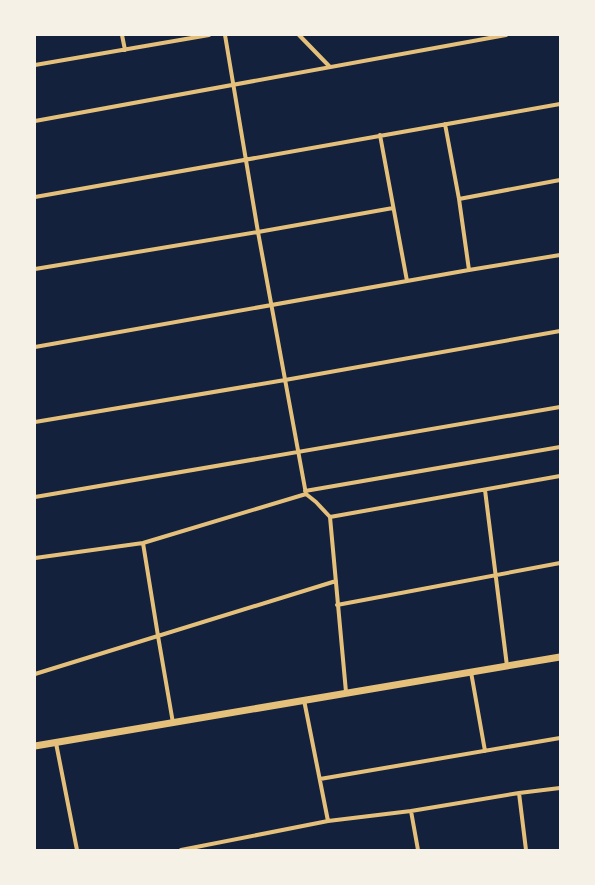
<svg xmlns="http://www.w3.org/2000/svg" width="595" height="885" font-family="'Open Sans',sans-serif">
<rect width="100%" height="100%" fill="#14213d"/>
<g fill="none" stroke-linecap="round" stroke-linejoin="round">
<path stroke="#e5c07b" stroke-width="4" d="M122 35 125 50
M225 35 258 232 306 494
M299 35 330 67
M35 65 209 35
M35 121 506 35
M445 124 459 199 469 270
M380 135 407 281
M35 197 560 104
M459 199 560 180
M35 269 258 232 393 208
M35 347 469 270 560 255
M35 422 285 380 560 331
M485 490 507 666
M305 491 560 447
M35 497 560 407
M330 517 560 476
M143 543 158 636 173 723
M35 558 143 543 306 494 316 502 330 517 346 692
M337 605 560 563
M471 672 485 751
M35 674 336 581
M56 743 77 850
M320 779 560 738
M519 793 526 850
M328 821 411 811
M181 850 328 821 304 700
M418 850 411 811 519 793 560 788"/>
<path stroke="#e5c07b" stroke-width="7" d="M35 746 560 657"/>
</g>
<rect width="595" height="885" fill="none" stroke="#f6f1e7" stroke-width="72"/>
</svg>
